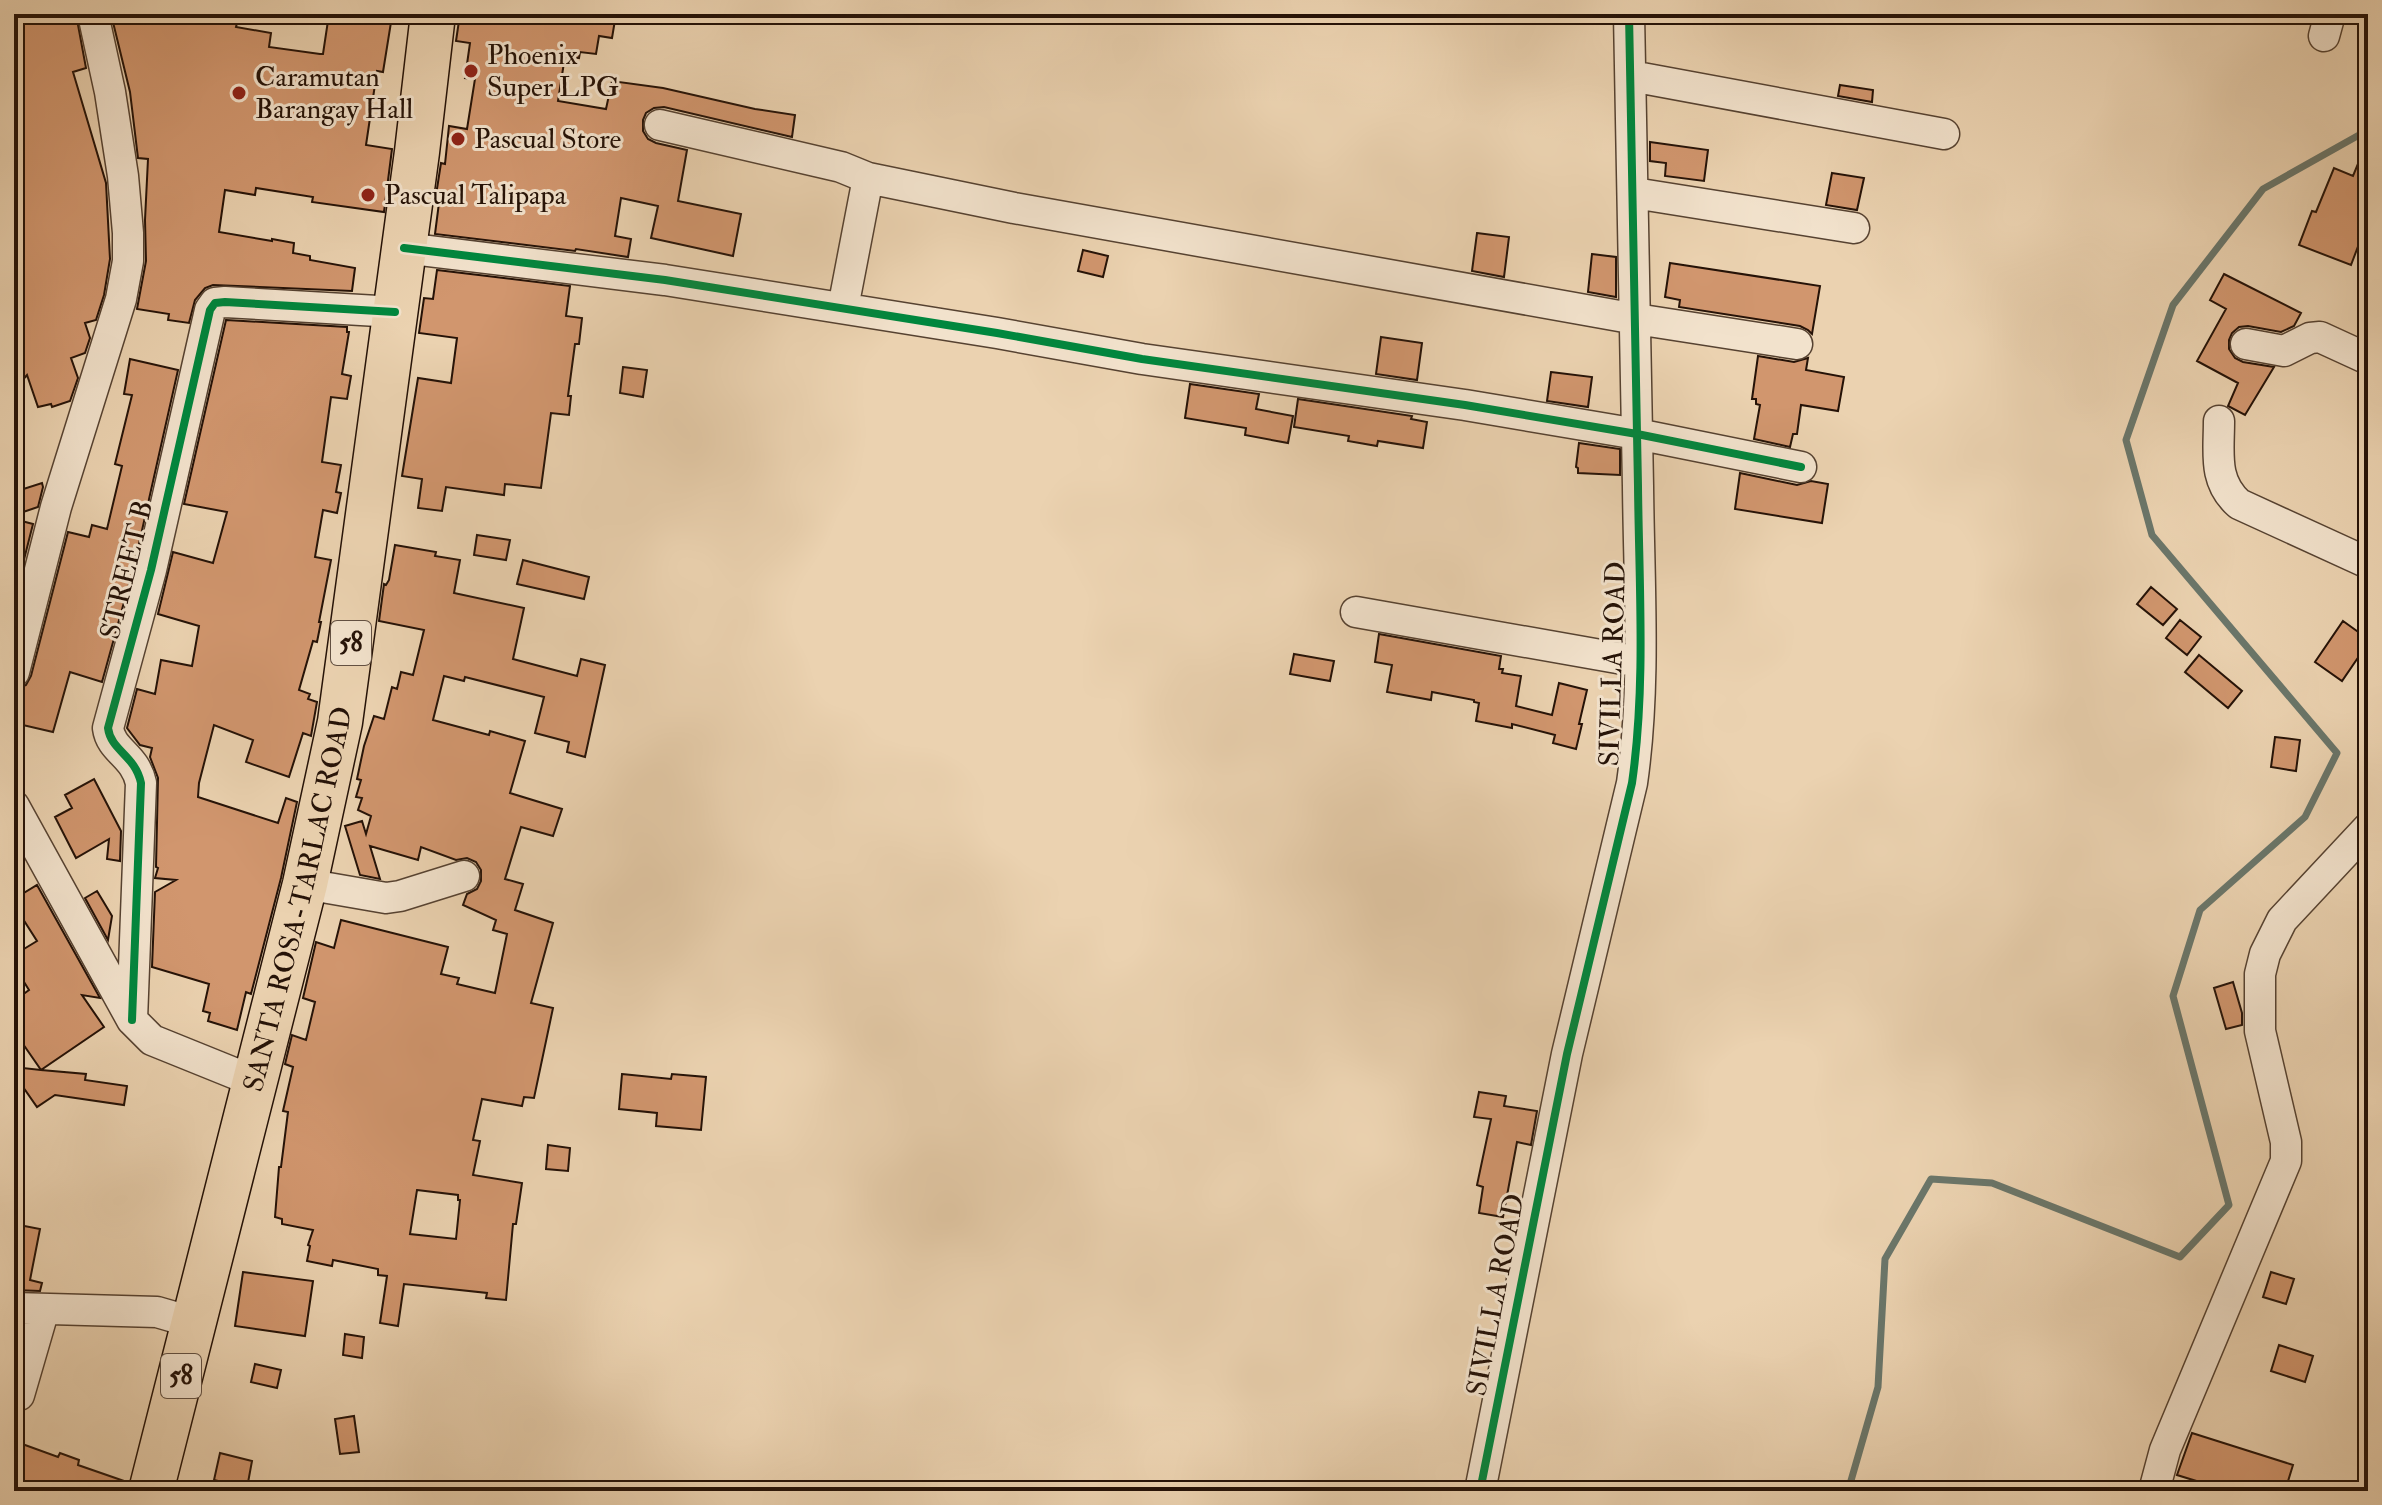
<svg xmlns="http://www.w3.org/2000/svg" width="2382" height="1505" font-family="'IM FELL Double Pica',serif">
<rect width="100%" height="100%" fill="#ebd2b0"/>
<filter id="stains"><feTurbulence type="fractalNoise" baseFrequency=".0025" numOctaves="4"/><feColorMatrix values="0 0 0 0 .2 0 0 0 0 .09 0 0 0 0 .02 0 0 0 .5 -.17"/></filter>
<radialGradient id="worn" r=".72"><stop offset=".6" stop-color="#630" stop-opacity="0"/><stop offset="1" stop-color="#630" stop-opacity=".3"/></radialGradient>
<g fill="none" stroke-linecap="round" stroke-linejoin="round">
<path stroke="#6a766a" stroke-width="7" d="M1848 1491 1878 1387 1885 1259 1931 1179 1992 1183 2180 1257 2229 1205 2173 996 2200 910 2305 817 2337 753 2152 535 2126 440 2173 305 2263 189 2368 130"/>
</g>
<path fill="#d1966e" stroke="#251207" stroke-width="2" fill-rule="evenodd" d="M14 14H76L86 68 73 72 106 183 110 259 104 295 96 320 85 323 90 338 85 353 71 358 78 378 70 401 52 407 51 404 38 407 27 375 14 390Z
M111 14H229L228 21 237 23 236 27 271 33 269 47 320 54H323L329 14H380L392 16 383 72 377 71 366 145 392 149 384 212 312 202 313 197 256 188 255 195 225 190 219 232 272 241V239L294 243 293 253 310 256V260L355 268 352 291 213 285 205 288 195 300 189 323 168 320 169 314 137 309 146 261 145 220 148 159 138 158 130 92Z
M460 14H591V16L615 20 612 38 599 36 596 54 580 52 579 58 565 56 558 101 606 109 612 81 663 88 755 109 795 115 792 137 664 107 654 108 646 113 643 120V131L648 139 656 143 687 150 678 201 741 214 733 256 651 238 658 206 621 198 615 236 631 239 628 257 576 249 575 251 435 234 440 195H436L441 163 445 164 449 126 467 129 475 79 465 78 470 43 456 41Z
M1840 85 1873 90 1872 102 1838 96Z
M1650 142 1708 150 1704 181 1665 176 1666 163 1650 161Z
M2367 142 2368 220 2351 265 2299 245 2312 211 2316 212 2334 168 2353 176Z
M1832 173 1864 178 1857 210 1826 205Z
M1477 233 1509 237 1504 277 1472 271Z
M1083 250 1108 256 1103 277 1078 271Z
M1592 254 1616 257V297L1588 292Z
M1670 263 1820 286 1812 334 1808 330 1800 326 1679 307 1680 300 1665 297Z
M437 270 570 286 566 316 582 318 579 344H575L568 396H571L569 415 551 413 541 488 505 484 504 495 446 487 442 511 418 508 422 479 402 476 418 378 451 383 457 338 419 333 424 298 433 299Z
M2224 274 2301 313 2294 326 2281 332 2248 326 2239 327 2232 333 2229 340V349L2235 358 2243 362 2274 367 2245 415 2228 406 2238 383 2197 361 2226 309 2210 300Z
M226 320 347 327V332H349L342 374 351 376 347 399 331 397 322 462 341 465 336 492 341 493 337 513 323 510 315 557 331 560 319 622H321L317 642 313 641 299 690 310 694 308 699 317 702 311 736 303 733 289 777 246 762 253 740 214 725 199 783 198 797 278 823 286 798 297 802 281 878 251 994 246 992 237 1030 208 1021 210 1013 203 1011 209 984 152 967 155 892 176 880 155 878 158 868 156 867 158 778 150 757 152 748 140 745 127 728 137 689 155 694 161 660 192 666 199 626 158 614 173 552 213 563 227 512 184 504Z
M1381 337 1422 343 1417 380 1376 374Z
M1758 356 1794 362 1808 358 1806 370 1844 377 1838 411 1801 405 1797 434H1793L1790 447 1754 439 1760 405 1756 404V399H1752Z
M130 359 178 370 134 566 102 682 70 672 53 732 14 723V705L17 689 26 685 31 676 68 532 89 537 92 525 107 529 122 466 115 464 132 395 124 394Z
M623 367 647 370 643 397 620 393Z
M1551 372 1592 377 1588 407 1547 401Z
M1190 384 1259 394 1256 409 1293 416 1288 443 1245 435 1246 428 1185 418Z
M1298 399 1412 416 1411 419 1427 422 1423 448 1378 441 1377 446 1348 441 1349 436 1294 427Z
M1579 443 1620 449V475L1578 473V468L1576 467Z
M1740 473 1797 485 1811 481 1828 484 1822 523 1735 509Z
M42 483 43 487 38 507 14 515V492Z
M14 519 33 524 14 599Z
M477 535 510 540 506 560 474 555Z
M395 545 436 552 435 556 460 560 454 593 524 608 513 659 577 676 581 659 605 665 585 757 567 752 569 742 535 733 544 697 465 677 464 681 444 676 433 720 489 735 490 731 525 741 510 793 562 809 553 836 521 827 505 879 523 884 515 910 553 923 531 1003 553 1008 534 1098 524 1097 522 1106 482 1099 473 1140 480 1141 473 1175 522 1183 516 1224H513L506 1300 486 1298 487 1293 404 1284 398 1326 380 1323 387 1276 378 1275V1269L333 1260 332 1266 307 1261 310 1246 308 1245 313 1230 282 1224V1219L275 1217 279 1167H281L288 1112 283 1111 293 1067 285 1064 292 1035 306 1040 315 1002 303 998 316 942 334 948 341 920 448 947 441 974 459 978 457 984 495 993 507 934 493 930 496 920 463 905 467 894 477 889 481 881V870L476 862 467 858 456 860 421 847 418 860 370 846 380 879 360 875 345 826 362 821 366 834 371 816 358 810 362 798 356 797 361 780 357 779 364 746 374 716 384 719 392 687 397 689 401 672 413 675 424 630 379 621 384 584 386 585 389 580ZM417 1190 458 1195V1200H460L456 1239 410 1234Z
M523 560 589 577 584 599 517 584Z
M2151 587 2177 609 2163 625 2137 604Z
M2180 620 2201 637 2187 655 2166 638Z
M2343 621 2368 639V643L2342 681 2315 662Z
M1379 634 1501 656 1499 669H1503L1502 673 1521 676 1516 706 1552 715 1559 683 1587 690 1579 724H1582L1576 749 1553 743 1555 735 1512 724V728L1476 721 1479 703 1474 702V700L1432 692 1431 700 1387 692 1392 665 1375 662Z
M1294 654 1334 661 1330 681 1290 674Z
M2199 655 2242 691 2228 708 2185 672Z
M2275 737 2300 740 2296 771 2271 767Z
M94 779 121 831 120 861 107 859 109 839 76 858 55 817 72 808 65 795Z
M37 885 100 998 82 995 104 1027 41 1070 86 1074 85 1080 127 1086 124 1105 55 1095 37 1107 14 1074V1067L41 1070 14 1031V1001L29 990 14 966V955L37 941 14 905V899Z
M97 891 112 916 108 940 85 898Z
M2233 982 2242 1013V1025L2226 1029 2214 988Z
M622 1074 671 1079 672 1074 706 1077 701 1130 656 1126 657 1113 619 1109Z
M1479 1092 1506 1096 1504 1106 1537 1111 1531 1145 1517 1142 1503 1217 1479 1213 1483 1187 1477 1185 1491 1119 1474 1117Z
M548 1145 570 1148 568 1171 546 1169Z
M14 1224 40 1229 30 1280 42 1283 40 1291 14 1290Z
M243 1272 313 1281 305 1336 235 1326Z
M2271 1272 2294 1279 2286 1304 2263 1297Z
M345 1334 364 1337 362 1358 343 1355Z
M2279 1345 2313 1356 2305 1382 2271 1371Z
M255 1364 281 1370 277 1388 251 1382Z
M354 1416 359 1452 340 1454 335 1419Z
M2192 1433 2293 1465 2285 1491H2229L2177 1475Z
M14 1441 58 1457 60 1453 79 1460 78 1465 127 1482V1491H14Z
M220 1453 252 1461 247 1488 214 1480Z"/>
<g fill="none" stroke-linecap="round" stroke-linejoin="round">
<g stroke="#564231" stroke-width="33">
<path id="minor" d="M2324 36 2330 14
M1631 76 1944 134
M660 125 841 167 868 178 843 308
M868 178 1014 208 1636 319 1797 344
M1634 193 1854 228
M404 248 665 280 997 333 1142 359 1465 405 1637 434 1801 467
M2246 344 2284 351 2310 338 2320 337 2368 359
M2219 421C2219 453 2213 481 2239 504L2368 563
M1356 612 1640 662
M14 672 56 507 121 299 128 261V233L123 176 110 92 93 14
M14 806 132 1020 152 1040 256 1082
M305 884 386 898 400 896 464 876
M132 1020 141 783C135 755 111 751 108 728L151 570 210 310 215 303 225 302 395 312
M14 1308 157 1312 195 1323
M19 1395 44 1309
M1480 1491 1567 1054 1632 783C1646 685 1639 585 1638 486 1636 329 1633 172 1629 14
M2154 1491 2165 1450 2286 1161V1142L2260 1031V974L2265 954 2282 920 2368 828"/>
</g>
<g stroke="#251207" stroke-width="47">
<g id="highway">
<path id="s1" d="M151 1491 305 884 340 722 417 152 433 14"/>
</g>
</g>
<use href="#minor" stroke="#f2e2cc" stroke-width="30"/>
<use href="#highway" stroke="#ebd2b0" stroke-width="44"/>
<g stroke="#f2e2cc" stroke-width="13">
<path id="cycleway" d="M404 248 665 280 997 333 1142 359 1465 405 1637 434 1801 467
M132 1020 141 783C135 755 111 751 108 728L151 570 210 310 215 303 225 302 395 312
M1480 1491 1567 1054 1632 783C1646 685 1639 585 1638 486 1636 329 1633 172 1629 14"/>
</g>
<use href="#cycleway" stroke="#00873e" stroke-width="8"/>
</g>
<g fill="#8f2418" stroke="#f2e2cc" stroke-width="3">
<circle cx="471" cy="71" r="8"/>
<circle cx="239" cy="93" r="8"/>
<circle cx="458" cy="139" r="8"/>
<circle cx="368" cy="195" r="8"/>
</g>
<g text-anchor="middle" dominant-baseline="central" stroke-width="6" stroke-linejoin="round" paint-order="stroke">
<g fill="#f2e2cc" stroke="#625042" stroke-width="2">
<rect x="331" y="621" width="40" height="44" rx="6"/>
<rect x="161" y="1354" width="40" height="44" rx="6"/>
</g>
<g font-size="26" font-weight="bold" fill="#251207">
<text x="351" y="643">58</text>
<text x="181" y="1376">58</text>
</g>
<g font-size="28" fill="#251207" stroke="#f2e2cc" text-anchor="start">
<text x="487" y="55">Phoenix<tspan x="487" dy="32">Super LPG</tspan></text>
<text x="255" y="77">Caramutan<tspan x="255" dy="32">Barangay Hall</tspan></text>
<text x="474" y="139">Pascual Store</text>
<text x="384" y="195">Pascual Talipapa</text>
</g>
<g font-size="28" fill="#251207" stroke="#f2e2cc">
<text transform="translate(127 570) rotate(-76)">STREET B</text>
<text transform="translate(1613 664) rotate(-88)">SIVILLA ROAD</text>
<text stroke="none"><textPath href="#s1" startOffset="610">SANTA ROSA-TARLAC ROAD</textPath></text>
<text transform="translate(1496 1295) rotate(-79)">SIVILLA ROAD</text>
</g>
</g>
<rect width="2382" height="1505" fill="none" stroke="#ebd2b0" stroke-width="48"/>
<rect x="16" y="16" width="2350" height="1473" fill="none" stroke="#251207" stroke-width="4"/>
<rect x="24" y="24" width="2334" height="1457" fill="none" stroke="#251207" stroke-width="2"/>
<rect width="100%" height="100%" filter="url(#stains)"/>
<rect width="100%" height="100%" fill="url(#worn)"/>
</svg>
